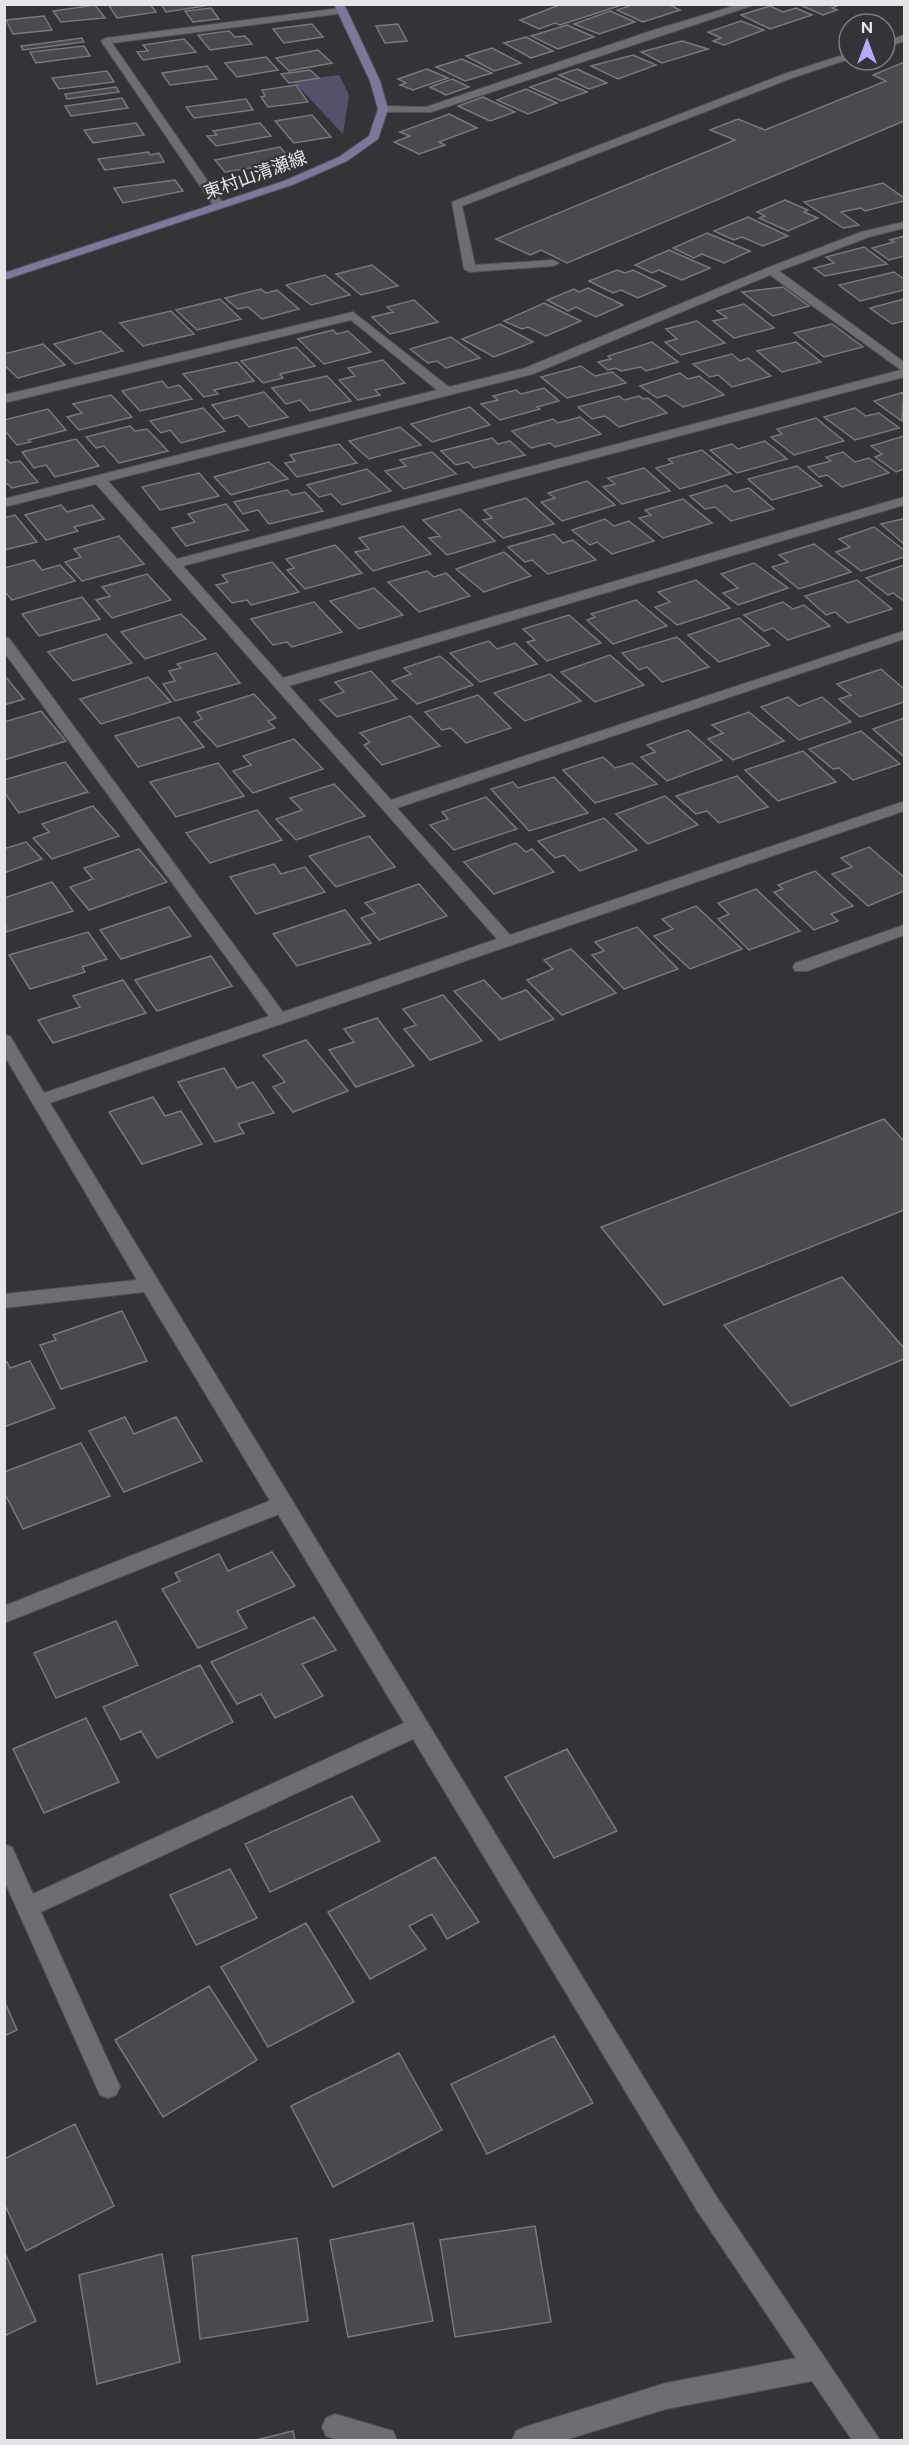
<svg xmlns="http://www.w3.org/2000/svg" width="909" height="2445" font-family="Figtree,'Noto Sans JP',sans-serif">
<rect width="100%" height="100%" fill="#333339"/>
<path fill="#54516b" d="M339 75 349 95 343 134 293 81Z"/>
<path fill="#4a494f" stroke="#78787f" stroke-width="1.5" d="M108 4H150L156 12 117 18Z
M161 4H204L205 6 166 12Z
M562 4H625L560 25 555 23 539 29 520 20Z
M635 4H668L680 10 643 22 617 10Z
M798 4H841L832 8 837 10 823 15Z
M95 5 105 18 61 22 53 11Z
M770 6 783 12 796 8 812 15 770 29 741 15Z
M211 8 219 19 193 22 185 11Z
M610 11 635 22 599 34 574 24Z
M44 16 52 30 13 34 6 20Z
M741 21 764 30 724 45 713 41 721 38 708 32Z
M312 24 323 37 284 43 273 29Z
M398 24 407 41 385 43 376 26Z
M567 25 594 37 558 49 531 36Z
M229 31 235 37 245 36 252 44 210 50 198 35Z
M526 37 553 51 531 58 504 43Z
M82 38 84 42 23 50 21 46Z
M184 39 196 52 143 60 137 52 148 51 143 45Z
M682 41 708 49 662 63 641 52Z
M84 46 90 56 36 63 30 52Z
M492 48 521 63 494 71 466 56Z
M318 50 332 63 289 71 276 58Z
M633 55 656 65 618 79 591 66Z
M266 57 278 70 237 77 225 63Z
M462 59 492 73 465 81 436 67Z
M902 63 904 64V121L567 263 541 250 530 255 496 239 735 140 710 130 738 119 765 130 886 81 873 75Z
M207 66 217 79 170 85 162 73Z
M427 69 448 78 413 90 400 85 406 83 398 79Z
M577 69 607 83 589 89 559 75Z
M310 70 319 78 289 83 281 74Z
M107 71 114 82 59 89 52 78Z
M556 78 587 92 561 101 530 87Z
M452 79 469 87 446 95 430 87Z
M296 85 308 102 268 107 261 97 265 96 262 90Z
M116 87 119 92 67 99 65 94Z
M526 89 557 103 528 114 497 100Z
M483 97 515 112 490 121 458 106Z
M122 98 128 108 71 116 65 106Z
M246 99 253 110 194 118 186 107Z
M449 114 477 128 439 142 445 145 419 154 394 142 410 136 400 132Z
M312 115 331 137 294 143 275 121Z
M136 123 144 135 93 143 84 130Z
M260 123 271 136 216 146 207 136 217 135 213 131Z
M280 147 292 161 225 172 215 160Z
M148 152 150 155 159 153 164 162 105 170 98 159Z
M175 180 183 191 123 203 114 188Z
M883 183 904 198V201L865 211 861 208 841 212 859 225 843 228 804 202Z
M785 200 808 210 804 212 818 218 788 231 759 218 765 216 757 212Z
M748 217 788 236 763 246 742 237 734 240 714 231Z
M707 233 750 251 724 263 702 254 694 258 673 248Z
M904 236V256L889 260 872 248 894 242 890 240Z
M864 247 887 264 825 276 814 268 834 263 826 257Z
M669 250 710 268 682 280 659 270 652 273 635 265Z
M372 265 398 286 361 295 336 274Z
M617 270 625 273 633 270 666 286 638 298 621 290 613 293 589 281Z
M894 272 904 279V290L860 301 839 285Z
M325 275 350 295 311 305 286 285Z
M783 287 809 306 773 316 742 292Z
M588 288 623 305 596 317 576 307 568 311 547 300 574 289 579 292Z
M261 289 266 293 277 290 299 309 262 319 248 307 238 309 225 298Z
M220 299 241 319 197 330 176 310Z
M904 299V321L892 324 870 308Z
M414 300 438 322 390 334 372 317 393 312 387 307Z
M544 303 581 321 546 336 528 327 522 329 504 321Z
M744 304 774 328 734 338 713 321 727 318 717 311Z
M171 311 194 334 143 346 120 323Z
M697 321 725 343 681 355 665 342 677 339 666 329Z
M500 324 533 342 494 357 462 339Z
M832 324 863 347 824 357 794 333Z
M333 330 337 334 348 331 371 352 324 364 298 339Z
M101 331 123 351 75 364 54 344Z
M451 337 480 358 446 368 437 361 428 363 410 349Z
M652 342 678 362 646 371 641 367 621 371 616 368 608 370 598 362 611 359 608 356Z
M796 342 821 362 782 372 757 351Z
M43 344 65 365 18 378 4 365V354Z
M296 347 315 366 280 374 283 378 263 383 241 361Z
M732 354 740 361 748 358 771 376 732 387 718 375 710 377 693 364Z
M383 360 405 383 375 390 380 395 358 400 339 380 355 376 348 368Z
M237 362 254 381 214 390 218 394 204 397 183 374Z
M581 366 595 376 612 372 626 383 567 398 541 377Z
M680 373 688 379 699 376 724 395 683 407 666 395 657 398 640 386Z
M327 376 351 401 310 411 300 400 286 404 272 388Z
M162 381 168 388 179 385 192 399 140 411 122 391Z
M544 388 559 401 537 407 540 409 500 420 481 404 498 400 493 396 516 390 521 394Z
M264 392 288 417 249 427 238 415 224 419 212 405Z
M904 392 902 421 874 401Z
M111 395 132 417 79 430 67 417 82 413 73 404Z
M619 396 624 400 639 396 643 399 648 398 667 413 619 427 605 416 592 419 578 407Z
M470 407 490 425 432 442 411 424Z
M203 408 225 431 181 443 170 430 161 433 150 421Z
M855 408 866 416 879 413 899 428 855 440 824 417Z
M48 409 66 430 28 440 31 442 17 445 4 430V420Z
M580 417 601 434 555 447 550 443 531 448 512 431 553 419 558 423Z
M816 418 844 441 794 455 771 437 782 434 777 429Z
M130 426 135 431 147 429 168 451 119 463 104 446 96 448 86 437Z
M400 427 421 445 369 459 349 441Z
M904 436V469L896 472 875 457 882 454 871 446Z
M492 438 498 444 510 441 525 455 474 468 468 462 456 465 441 451Z
M76 439 99 466 55 477 46 465 34 468 22 452Z
M765 441 787 459 737 473 710 450 732 444 738 449Z
M339 444 357 463 297 477 285 463 295 461 290 455Z
M702 450 731 474 680 489 656 468 673 463 668 459Z
M432 452 456 474 404 489 385 471 406 466 400 460Z
M843 452 855 462 869 458 889 473 842 487 827 475 819 477 808 467 831 461 826 457Z
M5 458 10 463 20 461 38 482 12 488 8 484 4 485Z
M269 462 288 479 231 495 214 477Z
M797 466 822 486 772 500 748 479Z
M644 468 670 491 622 504 603 487 615 484 608 478Z
M367 469 391 491 342 505 331 494 319 497 307 485Z
M199 473 219 496 160 510 142 487Z
M587 481 615 505 562 521 541 502 555 498 548 493Z
M726 485 734 492 749 488 774 509 731 521 715 507 705 509 690 496Z
M287 490 292 495 305 492 323 511 269 524 258 510 243 514 234 502Z
M526 498 554 524 503 538 483 520 492 518 484 510Z
M683 499 712 523 663 538 639 518 651 515 645 510Z
M226 504 248 530 186 546 172 528 195 522 188 514Z
M61 505 67 512 92 505 104 519 74 527 78 531 46 540 25 515Z
M460 509 495 541 447 555 429 538 440 536 423 520Z
M15 515 37 542 4 550V518Z
M605 519 614 526 629 521 654 541 612 554 597 542 590 545 572 530Z
M902 519 904 520V544L881 524Z
M403 526 431 554 373 571 355 552 369 549 359 538Z
M874 527 904 550V557L861 571 836 552 850 547 839 539Z
M554 534 563 543 573 540 596 560 548 574 532 560 525 562 508 547Z
M119 536 144 564 82 581 65 562 81 557 74 549Z
M814 544 851 572 799 589 772 567 788 562 779 555Z
M335 545 362 573 305 589 287 570 294 568 286 559Z
M504 552 531 576 484 592 456 569Z
M34 560 42 570 60 565 75 581 12 600 4 591V568Z
M272 562 299 592 251 605 247 600 232 603 216 585 228 582 222 575Z
M754 563 788 588 738 605 723 593 738 588 721 574Z
M904 565V601L893 593 888 595 866 578Z
M427 571 434 577 446 573 470 596 419 612 388 582Z
M147 574 171 600 112 618 96 600 110 596 102 587Z
M696 580 730 608 677 625 655 607 670 602 658 592Z
M857 580 892 609 848 623 835 612 826 615 805 596Z
M374 588 403 615 359 629 330 601Z
M82 597 100 619 39 636 22 614Z
M636 600 667 626 613 644 587 620 595 617 591 614Z
M314 602 342 632 292 647 287 642 273 645 251 619Z
M783 602 793 609 804 605 830 626 788 640 773 628 764 631 744 615Z
M181 614 206 639 145 659 121 632Z
M569 615 601 643 547 661 527 642 535 640 523 629Z
M739 618 770 645 719 662 688 635Z
M106 634 132 663 73 681 48 652Z
M677 637 709 667 662 682 647 667 639 670 622 653Z
M489 641 497 649 515 643 537 664 480 682 450 653Z
M216 653 240 683 175 701 163 684 175 681 169 671 181 668 177 664Z
M610 655 644 685 595 702 561 672Z
M440 656 473 685 417 704 392 681 411 674 404 668Z
M881 669 904 689V702L860 717 839 699 851 695 837 684Z
M371 671 397 699 337 717 320 700 344 692 335 682Z
M550 674 581 701 525 721 494 693Z
M4 675 24 699 4 705Z
M148 677 171 702 101 724 80 699Z
M254 694 276 718 268 721 275 728 217 747 194 722 202 719 197 712Z
M478 695 511 728 466 743 451 728 442 730 425 712Z
M788 697 799 706 822 697 851 722 799 740 761 707Z
M41 711 66 741 4 760V722Z
M749 712 784 741 733 760 708 739 723 733 712 725Z
M410 716 440 746 382 765 364 745 370 742 360 733Z
M179 717 204 747 138 767 115 736Z
M904 718V755L903 756 873 729Z
M688 730 722 760 667 781 641 757 655 752 647 745Z
M861 731 900 764 853 780 839 768 833 769 809 749Z
M294 739 323 769 253 793 233 771 251 765 243 756Z
M803 751 836 782 778 801 745 770Z
M603 757 615 768 632 763 657 784 595 803 563 770Z
M65 762 88 792 19 813 4 792V780Z
M218 763 244 796 176 817 150 782Z
M737 776 768 807 719 823 707 811 696 814 676 796Z
M554 777 588 813 529 831 491 789 513 782 518 788Z
M334 784 365 816 296 840 276 819 302 810 290 798Z
M665 796 698 825 648 844 616 814Z
M486 797 517 829 454 850 430 825 448 819 442 812Z
M93 806 119 836 52 859 33 838 49 832 42 824Z
M257 810 282 840 210 863 186 833Z
M604 818 637 850 580 871 564 855 555 858 538 841Z
M369 836 395 867 336 887 309 856Z
M26 842 42 859 4 873V846L7 848Z
M516 843 526 852 532 849 554 872 494 894 464 862Z
M869 847 904 877V891L868 906 832 874 852 867 841 858Z
M139 849 167 882 89 910 70 887 93 879 84 868Z
M274 864 281 874 305 867 325 892 256 914 230 877Z
M815 871 853 906 831 914 838 921 814 930 774 892 783 889 778 885Z
M52 882 73 911 6 932 4 898Z
M419 884 447 916 379 940 361 918 375 913 365 903Z
M756 889 800 931 749 950 718 919 729 914 718 903Z
M696 906 742 949 690 969 654 936 673 929 662 919Z
M169 907 191 936 121 959 100 930Z
M345 910 371 943 297 966 273 934Z
M637 927 678 969 624 989 592 955 604 951 595 942Z
M88 932 107 959 82 967 85 972 30 989 9 955Z
M571 949 616 993 562 1015 527 980 553 969 544 960Z
M211 956 232 986 157 1011 135 980Z
M123 980 146 1013 53 1043 38 1020 80 1007 73 996Z
M484 980 502 999 526 990 554 1019 500 1040 454 991Z
M443 995 482 1041 430 1060 404 1029 416 1025 403 1009Z
M377 1018 414 1066 356 1087 329 1050 354 1042 344 1029Z
M306 1040 348 1091 293 1112 273 1087 285 1082 263 1055Z
M224 1068 237 1088 253 1082 274 1113 238 1124 244 1133 215 1142 178 1082Z
M153 1097 165 1116 181 1111 202 1144 142 1164 109 1112Z
M884 1119 904 1141V1210L664 1305 601 1227Z
M842 1277 904 1348V1359L791 1406 724 1325Z
M122 1311 147 1361 61 1389 40 1345 56 1340 53 1335Z
M30 1361 55 1408 4 1427V1362H7L10 1368Z
M125 1417 134 1434 176 1417 202 1461 124 1492 89 1431Z
M81 1443 110 1496 23 1529 4 1492V1472Z
M272 1552 295 1586 237 1611 247 1628 198 1648 162 1589 180 1581 175 1573 219 1554 228 1571Z
M314 1617 336 1650 302 1664 323 1696 275 1718 261 1694 237 1704 211 1662Z
M116 1621 138 1665 56 1698 34 1653Z
M200 1665 233 1722 157 1758 141 1731 121 1740 103 1707Z
M86 1718 119 1782 44 1813 13 1749Z
M567 1749 617 1831 554 1858 505 1777Z
M352 1796 380 1841 270 1892 245 1844Z
M435 1857 479 1922 447 1939 432 1914 409 1926 426 1949 370 1979 328 1912Z
M230 1869 257 1918 196 1945 170 1895Z
M306 1923 354 2002 268 2047 221 1967Z
M209 1986 257 2060 163 2117 115 2040Z
M4 2000 17 2030 4 2036Z
M554 2036 593 2103 487 2154 451 2084Z
M399 2053 442 2130 333 2187 291 2106Z
M75 2124 114 2206 26 2251 4 2203V2159Z
M413 2223 433 2321 348 2337 330 2240Z
M535 2226 551 2322 455 2337 440 2240Z
M297 2238 308 2321 200 2339 192 2256Z
M4 2251 36 2321 4 2336Z
M162 2254 180 2362 97 2384 79 2275Z
M293 2431 295 2440H256Z"/>
<g fill="none" stroke-linecap="round" stroke-linejoin="round">
<g stroke="#505055" stroke-width="2">
<path id="lane" d="M341 8 344 9V13L112 43 225 206 219 209 215 208 101 41 106 38Z
M904 35V41L885 48V42Z
M849 53V59L792 78 462 206 475 265 553 260 559 263 553 266 470 272 464 269 452 202 784 74Z
M904 925V935L807 971H795L793 967 795 963Z
M282 1496 289 1498 292 1504 289 1510 4 1623V1606Z
M335 2414 393 2431 397 2440H337L326 2436 322 2427 326 2418Z"/>
</g>
<g stroke="#505055" stroke-width="2">
<path id="street" d="M740 4H757L431 112H383L378 109 383 106 426 107 654 30Z
M904 222V228L869 237 779 271 904 362V377L183 566 283 678 904 497V505L289 686 391 800 904 631V639L397 808 510 935 899 803 904 802V811L50 1103 716 2196 880 2440H852L812 2381 666 2409 565 2440H512L516 2431 525 2427 666 2383 796 2358 698 2212 413 1739 41 1912 120 2087 116 2095 108 2098 100 2095 4 1880V1844L12 1847 33 1894 404 1723 144 1292 4 1308V1294L137 1280 4 1055V1035L10 1036 44 1093 269 1016 4 652V637L9 638 283 1012 497 939 96 484 4 507V499L437 390 351 320 4 403V395L353 312 449 387 525 368 767 268 861 232ZM770 275 901 370 177 559 108 481 533 374Z"/>
</g>
<g stroke="#505055" stroke-width="2">
<path id="secondary" d="M334 4H344L380 81 388 109 378 139 347 161 292 185 4 280V273L284 181 339 157 369 136 378 109 370 81Z"/>
</g>
<use href="#lane" fill="#6e6d74" fill-rule="evenodd"/>
<use href="#street" fill="#6e6d74" fill-rule="evenodd"/>
<use href="#secondary" fill="#7d789a" fill-rule="evenodd"/>
</g>
<g text-anchor="middle" dominant-baseline="central" stroke-width="4.5" stroke-linejoin="round" paint-order="stroke">
<g font-size="18" fill="#e6e6ea" stroke="#333339">
<text transform="translate(255 175) rotate(-20)">東村山清瀬線</text>
</g>
</g>
<rect width="909" height="2445" fill="none" stroke="#e6e6ea" stroke-width="12"/>
<g transform="translate(867 42)"><circle r="28" fill="#333339" stroke="#7b7b80" stroke-width="1.5"/>
<path d="M0-4.5L10 22L0 15L-10 22Z" fill="#b5acf8"/>
<text y="-9" font-size="16" font-weight="bold" text-anchor="middle" fill="#e6e6ea">N</text>
</g>
</svg>
